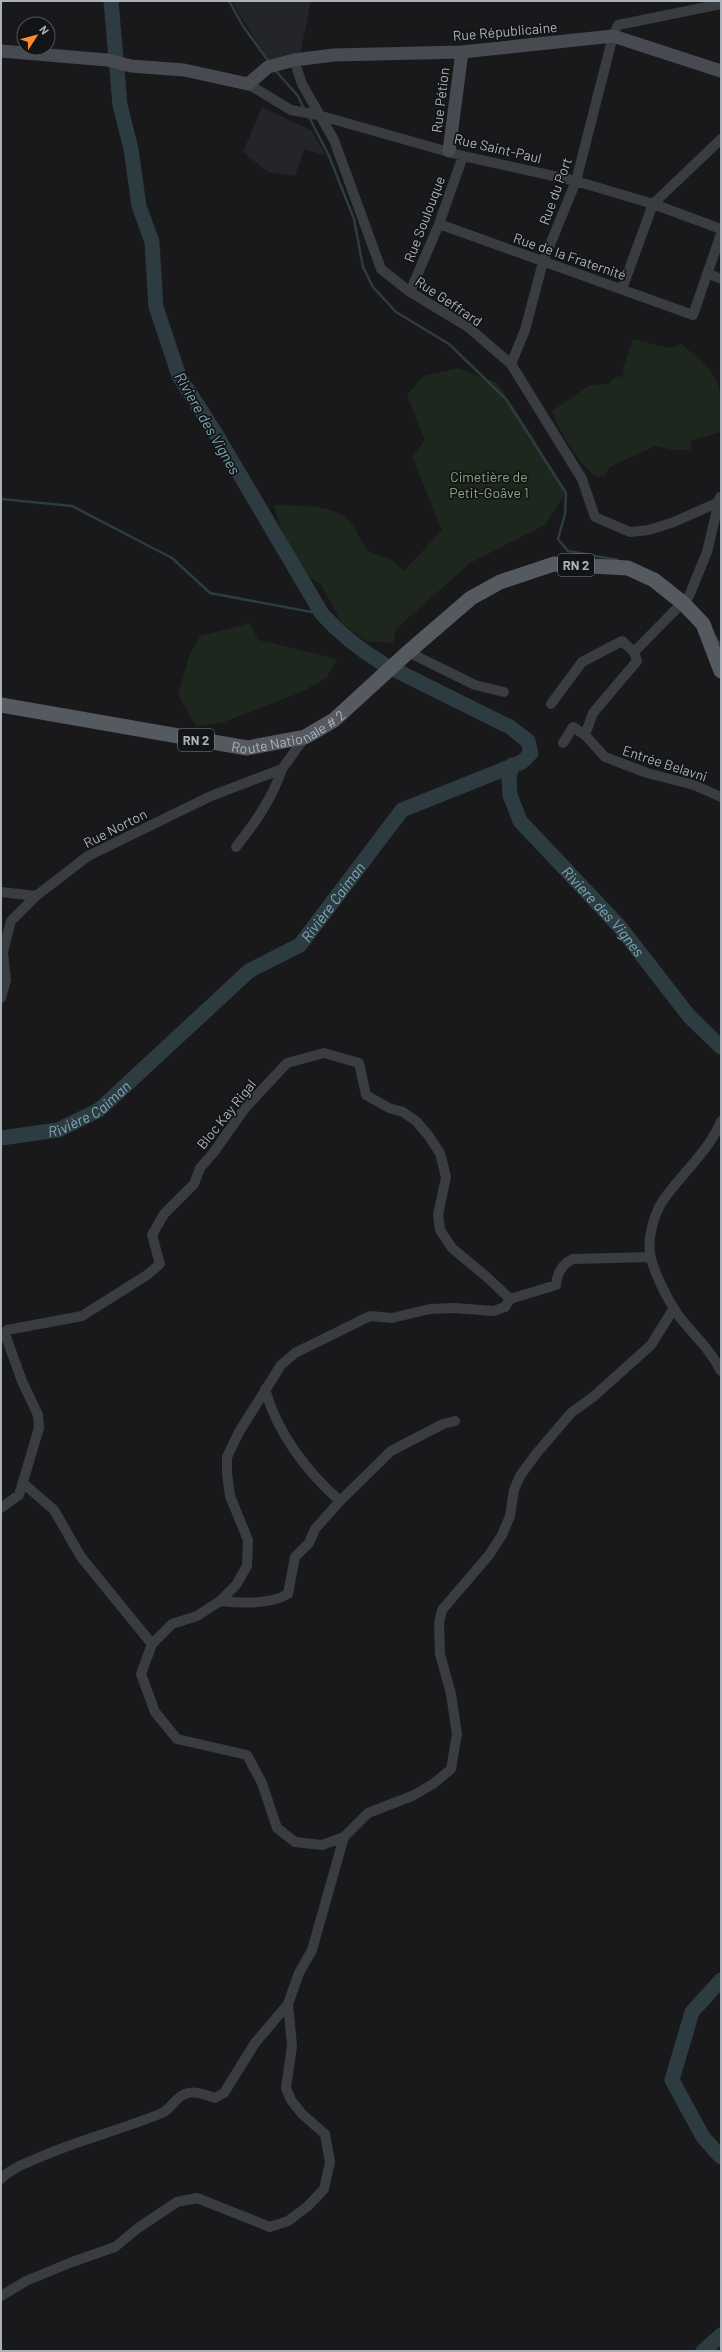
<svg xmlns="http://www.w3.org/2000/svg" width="722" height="2352" font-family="Barlow,sans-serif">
<rect width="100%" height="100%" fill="#19191b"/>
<path fill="#242528" d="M231 1H311L300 55 270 62Z
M262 107 312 131 325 155 304 149 295 176 268 172 243 152Z"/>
<path fill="#1e271e" d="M633 339 670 348 681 344C722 377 721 379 721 432L692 440 690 450H674L655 446 610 467 604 476 597 477C579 465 559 431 552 411L590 385 609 384 615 377 624 376 623 369Z
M458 368 497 383 534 438 565 494 545 525 470 563 396 629 393 643 366 641 341 622 322 586 293 565 274 505C295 506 327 504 345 517 355 525 361 540 367 551L390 559 404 571 442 530 412 456 425 440 407 395 424 376Z
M250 623 258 640 337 659 327 677 302 692 221 723 196 726 178 695 189 656 200 636Z"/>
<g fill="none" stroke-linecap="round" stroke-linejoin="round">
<path stroke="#2d3c41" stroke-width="2.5" d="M229 1 243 26 269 62
M275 70 298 96 304 109
M308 115 329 156 354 219 363 267 373 287 396 312 449 344 506 399 566 493 565 514 558 539 568 551 618 560
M1 499 72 506 172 558 210 593 322 614
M715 636 721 646"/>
<g stroke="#2d3c41" stroke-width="15">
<path id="s1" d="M512 765 509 778 510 795 520 821 620 927 689 1016 721 1047"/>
<path id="s2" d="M1 1138 58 1130 99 1110 249 971 300 945 402 810 522 762 531 753 528 741 510 727 385 665C362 651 340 634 322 614L216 434 179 376 156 307 152 242 139 206 131 149 120 105 111 1"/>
<path d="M721 1980 692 2012 672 2080 703 2137 721 2157"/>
<path d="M703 2351 721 2335"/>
</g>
<path stroke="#393c41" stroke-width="10" d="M294 60 302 84 334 140 381 269 410 292 468 327 511 364 582 479 595 517 630 532 649 530 674 522 721 501
M248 84 291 110 318 115 463 156 576 181 653 204 721 229
M439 224 693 315 721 234
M709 274 721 279
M622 289 653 204 721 139
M410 292 439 224 463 156
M511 364 525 330 543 262 576 181 613 36 618 25 721 4
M408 652 475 685 504 692
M551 704 582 662 622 641 634 652
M585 735 605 757 647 773 694 785 721 797
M563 743 573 727 585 735 593 713 637 661 634 652 689 596 707 552 720 497
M236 847C255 823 272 799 282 769
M1 892 36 896
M1 998 6 980 3 952 9 928 11 921 36 896 88 856 211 796 282 769 305 737
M721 1121C712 1147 680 1176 664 1199 654 1213 646 1241 651 1258 655 1275 671 1307 682 1320 696 1337 711 1351 721 1371
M651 1257 573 1259C562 1264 557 1274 556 1285L510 1299 505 1307 494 1311 454 1308 430 1309 392 1318 370 1316 295 1353 281 1365 239 1432 227 1457V1473L230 1496 248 1540 247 1566 236 1585 220 1601 197 1616 172 1624 152 1644 141 1674 155 1712 177 1739 247 1755 262 1783 277 1828 295 1842 322 1845 344 1837 368 1813 412 1796 433 1784 451 1769 457 1734 451 1694 440 1654 439 1623 442 1610 489 1555 502 1535 510 1516 514 1490 520 1476 536 1454 571 1413 593 1397 651 1345 674 1308
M265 1389C277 1433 307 1472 340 1501
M23 1483 54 1510 81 1557 152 1644
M1 1508 19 1495 39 1428 38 1415 22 1381 5 1334 7 1330 82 1316 147 1275 160 1264 152 1235 164 1214 194 1184 200 1168 214 1152 245 1108 287 1063 324 1053 359 1063 366 1095 389 1108 403 1112 416 1121 428 1135 440 1153 446 1177 438 1215 440 1230 452 1248 488 1278 510 1299
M220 1601C241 1603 269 1605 288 1594L295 1557 309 1543 315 1529 340 1501 391 1451 443 1424 455 1421
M1 2179C11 2168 25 2164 38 2158 78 2140 121 2130 162 2113 171 2109 176 2097 185 2094 195 2090 205 2095 215 2098L224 2093 255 2043 288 2004 299 1973 312 1950 344 1837
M1 2296 26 2281 72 2262 115 2247 138 2228 177 2202 197 2198 270 2227 288 2221 308 2206 324 2189 330 2162 325 2134 302 2114 291 2100 286 2088 292 2046 288 2004"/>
<path stroke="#474b51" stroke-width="13" d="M1 51 107 60 131 66 184 70 248 84 268 67 294 60 334 55 462 52 613 36 721 71
M449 151 462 52"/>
<path stroke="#555a60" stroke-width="15" id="s3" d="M1 705 247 748 305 737 334 720 406 654 471 598 500 582 554 564 628 568 654 580 683 603 703 624 721 671"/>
</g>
<g text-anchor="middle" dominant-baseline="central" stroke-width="3.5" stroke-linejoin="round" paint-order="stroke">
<g fill="#131416" stroke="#7d838a" stroke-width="1">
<rect x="558" y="554" width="36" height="22" rx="3"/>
<rect x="178" y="729" width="36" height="22" rx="3"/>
</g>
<g font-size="13" font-weight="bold" fill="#aab3bc">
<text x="576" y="565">RN 2</text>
<text x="196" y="740">RN 2</text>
</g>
<g font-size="14" fill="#aab3bc" stroke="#131416">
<text transform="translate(505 31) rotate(-5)">Rue Républicaine</text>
<text transform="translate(440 100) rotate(-83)">Rue Pétion</text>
<text transform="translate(498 148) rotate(13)">Rue Saint-Paul</text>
<text transform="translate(555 191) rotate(-70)">Rue du Port</text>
<text transform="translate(424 219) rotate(-69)">Rue Soulouque</text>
<text transform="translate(570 256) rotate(19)">Rue de la Fraternité</text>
<text transform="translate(449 301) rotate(34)">Rue Geffrard</text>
<text stroke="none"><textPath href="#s3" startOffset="294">Route Nationale # 2</textPath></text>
<text transform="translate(665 763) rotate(18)">Entrée Belavni</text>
<text transform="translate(115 828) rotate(-27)">Rue Norton</text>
<text transform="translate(226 1114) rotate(-51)">Bloc Kay Rigal</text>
</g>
<g font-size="14" fill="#86a87f" stroke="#131416">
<text x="489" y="476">Cimetière de<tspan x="489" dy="16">Petit-Goâve 1</tspan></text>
</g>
<g font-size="15" font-style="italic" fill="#7eaab9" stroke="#131416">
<text transform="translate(208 423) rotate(60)">Riviere des Vignes</text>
<text stroke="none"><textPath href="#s2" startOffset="419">Rivière Caiman</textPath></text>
<text stroke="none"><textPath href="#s1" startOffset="181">Riviere des Vignes</textPath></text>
<text stroke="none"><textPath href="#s2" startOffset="95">Rivière Caiman</textPath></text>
</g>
</g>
<rect width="722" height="2352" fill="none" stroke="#aab3bc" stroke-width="4"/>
<g transform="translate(36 36) rotate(54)"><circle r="19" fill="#131416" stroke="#4f5458"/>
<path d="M0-3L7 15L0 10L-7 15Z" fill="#ff8b2d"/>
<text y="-6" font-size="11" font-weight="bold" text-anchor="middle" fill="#aab3bc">N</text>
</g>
</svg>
